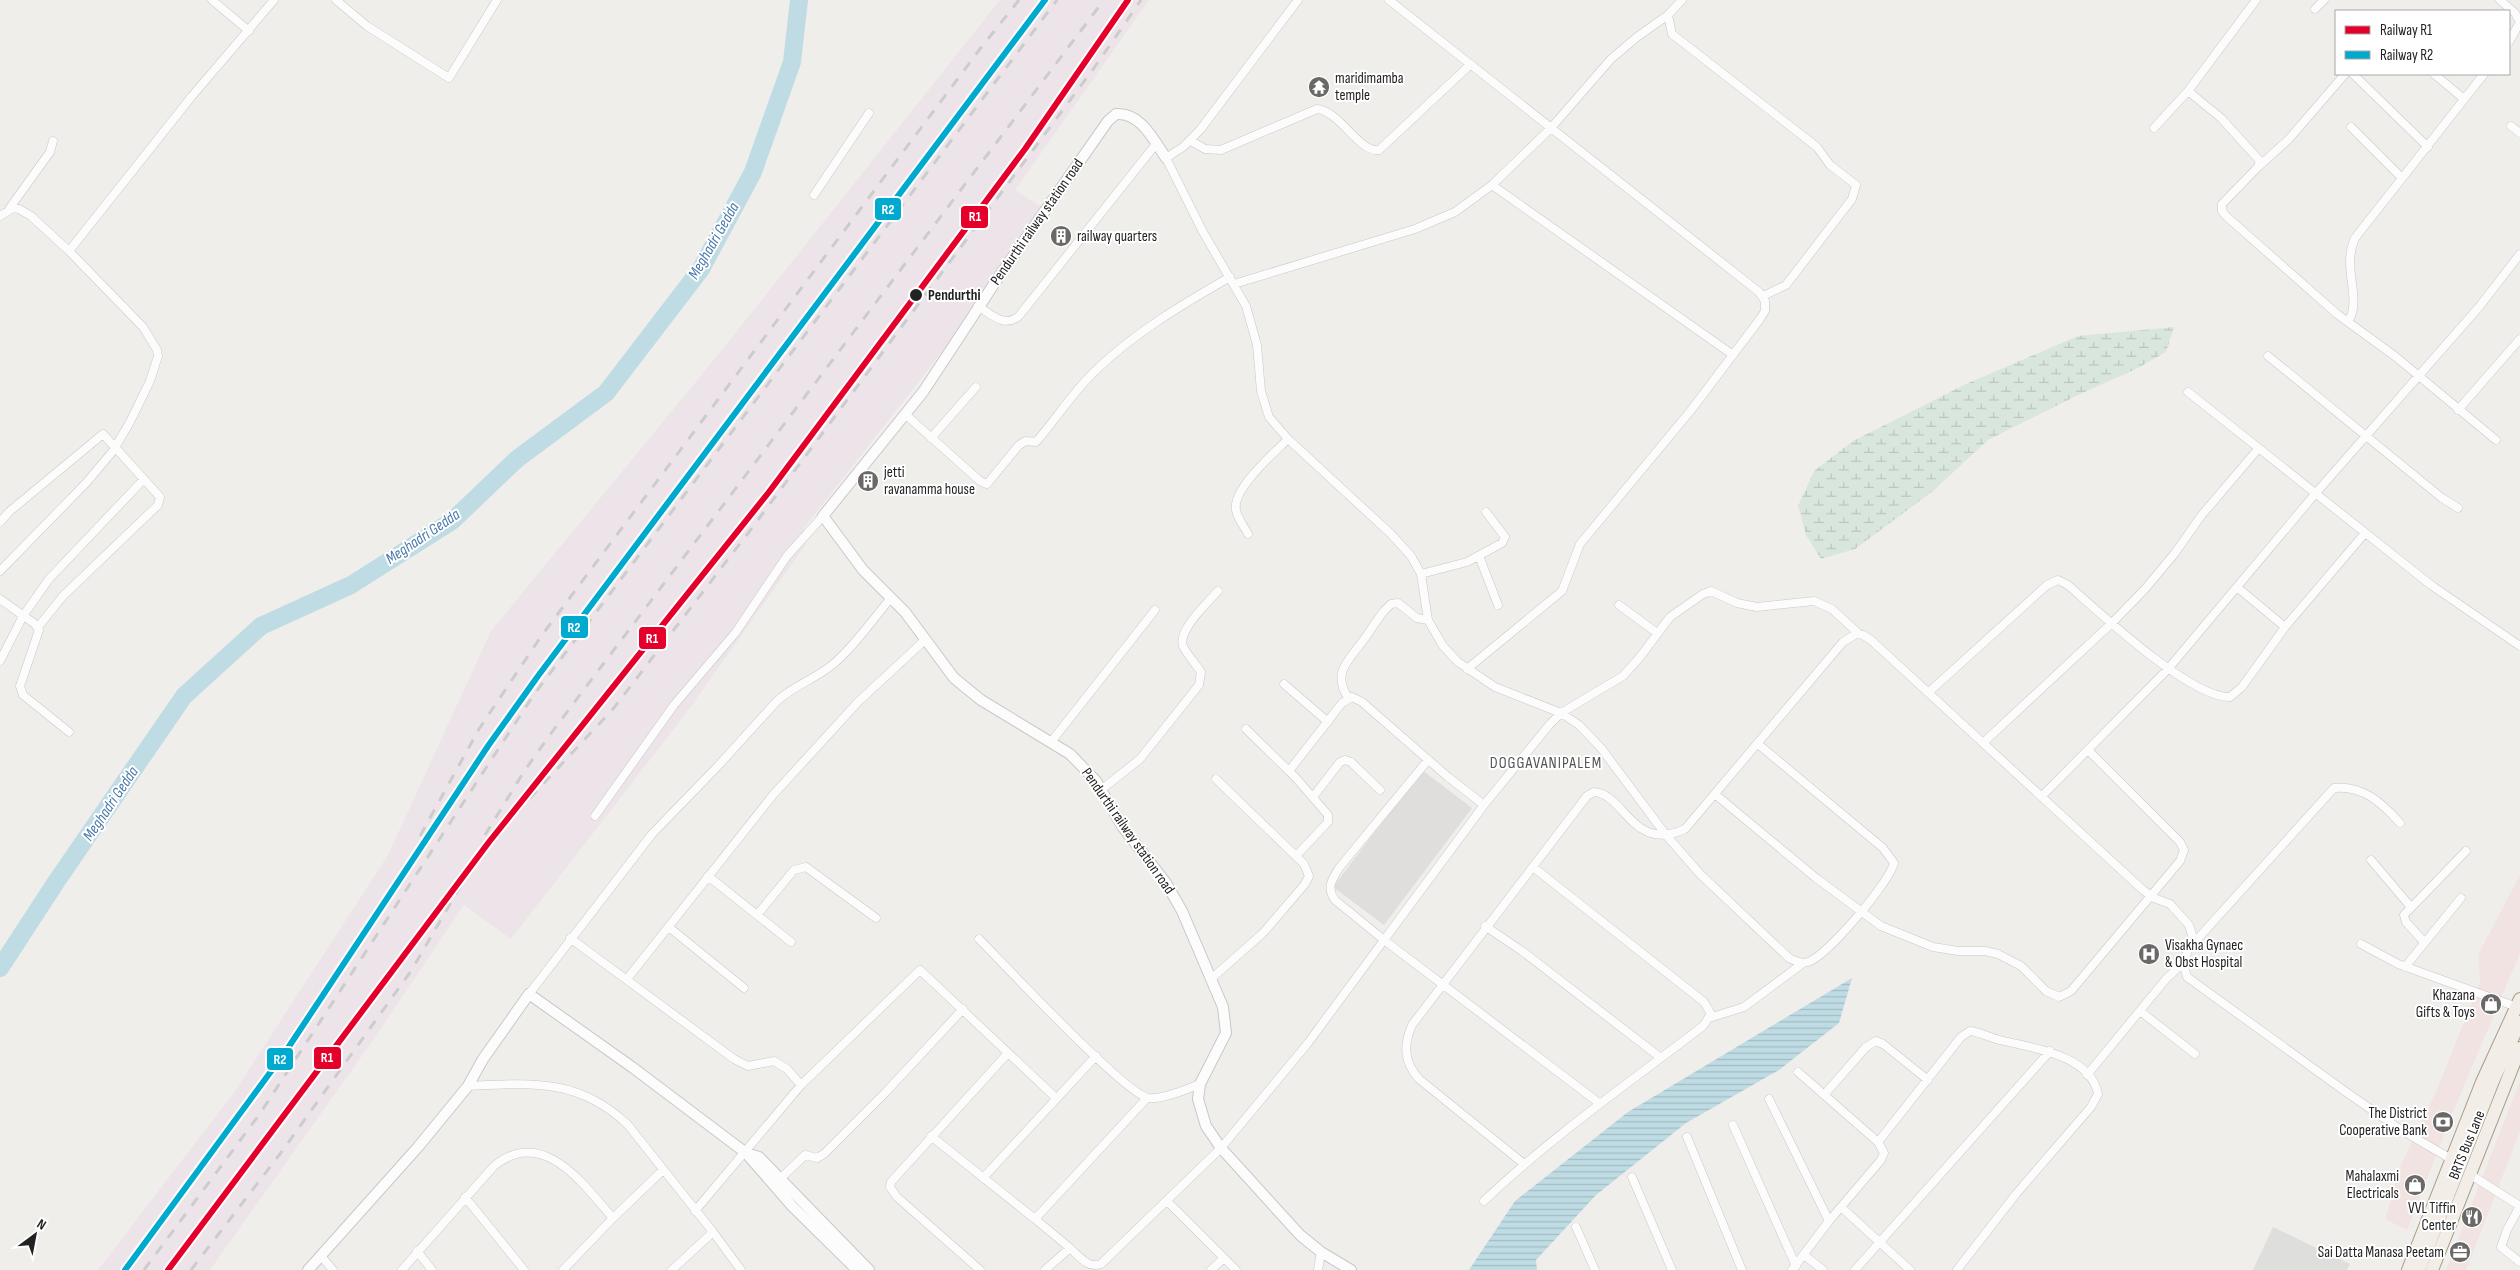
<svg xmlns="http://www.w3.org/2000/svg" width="2520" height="1270" font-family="'Sofia Sans Condensed',sans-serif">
<defs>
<pattern id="wetland-marsh" width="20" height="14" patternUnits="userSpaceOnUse" patternTransform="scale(1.25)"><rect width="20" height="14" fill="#d9e6de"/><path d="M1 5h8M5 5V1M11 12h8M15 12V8" fill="none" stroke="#bac5be"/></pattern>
<pattern id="water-rules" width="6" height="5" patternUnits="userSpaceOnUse" patternTransform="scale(1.25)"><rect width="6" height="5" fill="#bfdbe3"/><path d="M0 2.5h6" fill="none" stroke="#a4bcc2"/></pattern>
</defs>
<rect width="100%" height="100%" fill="#f0eeeb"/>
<path fill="#dfdedc" d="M1422 770 1472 808 1384 925 1333 887Z"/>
<path fill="#f1e3e1" d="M2520 875V953L2453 1112 2407 1230 2385 1219 2401 1165 2435 1094 2480 983 2478 955Z
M2520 1081V1131L2466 1270H2446Z"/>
<path fill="#ede4e9" d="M1000 0H1149L1015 190 1051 213 804 528 806 544 687 712 511 939 464 905 378 1033 210 1270H98L235 1091 388 855 491 631 717 356Z"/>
<path fill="#dededc" d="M2273 1227 2350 1264 2347 1270H2253Z"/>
<path fill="url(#wetland-marsh)" d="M2174 327 2166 352 2136 369 2078 395 1988 440 1933 491 1855 549 1821 559 1806 535 1798 506 1814 471 1853 441 1966 384 2078 336Z"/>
<path fill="url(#water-rules)" d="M1852 978 1839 1023 1779 1070 1686 1123 1596 1195 1536 1260 1537 1270H1469L1515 1201 1628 1112Z"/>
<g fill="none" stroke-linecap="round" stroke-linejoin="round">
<path stroke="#bfdbe3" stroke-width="18" d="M0 968 56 882 184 696 261 626 351 585 452 521 517 459 606 393 701 269 753 172 792 62 799 0"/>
<g stroke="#c9c8c7" stroke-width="9">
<path id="minor" d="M212 0 249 31
M336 0 367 26 449 78 497 0
M1298 0 1200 130 1183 147 1166 158 1203 232 1246 306 1257 345 1261 391 1269 417 1288 439 1391 534 1411 556 1421 574 1428 620 1443 646 1458 662 1495 687 1561 713 1579 725 1601 748 1666 835 1700 874 1789 958C1795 961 1801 964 1808 962 1826 957 1890 882 1894 863L1883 848 1758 744
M1389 0 1759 292 1765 301V311L1760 319 1692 409 1580 544 1562 591 1467 669
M2500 0 2515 13 2520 22 2509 42
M2315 9 2324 0
M1668 15 1672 34 1817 147 1830 165 1856 185 1852 199 1786 285 1763 296
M2353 74 2428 147
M2434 74 2464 99
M2188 91 2221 118 2260 161 2258 167 2222 204V211L2226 216 2337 314 2396 357 2496 440
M2511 126 2520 133
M2351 127 2402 178
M2154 128 2188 91 2256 0
M1191 141 1205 149 1221 150 1317 109C1340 111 1359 153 1379 150L1471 64
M2258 167 2289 139 2345 74
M1492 185 1733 355
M814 195 869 113
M9 209 50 152 53 141
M0 216 13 208 19 209 31 216 69 251 143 327 157 350 158 356 150 381 130 422 113 451 86 483 0 571
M69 251 192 96 274 0
M1234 284 1415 229 1455 212 1492 185 1551 128 1611 59 1637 37 1668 15 1682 0
M978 306C992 315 1004 328 1019 316L1156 144
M2348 322C2363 298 2341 269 2355 238L2484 74
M2268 356 2442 498 2458 508
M2188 392 2431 585 2520 646
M2458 410 2520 339
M906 415 980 481 987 484 1019 445 1026 441 1036 442C1056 419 1073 392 1095 371 1134 333 1183 304 1230 277
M931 438 976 387
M0 522 10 511 103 434 160 497 158 505 63 596 38 627
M1248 534C1244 526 1237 518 1236 510 1232 489 1274 453 1288 439
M1479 556 1498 605
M1421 574 1467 562 1502 543 1505 537 1486 512
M2238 588 2285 627
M0 599 35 624 39 630 20 686 23 695 69 732
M1619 605 1657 633
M0 661 23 616 49 579 144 479
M1284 684 1328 722
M1929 692 2047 585 2058 580 2068 585C2099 612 2190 698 2230 697L2242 687 2285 627 2365 533
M1348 698C1334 675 1344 665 1359 646 1368 635 1375 622 1384 611L1391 604 1398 603 1417 618 1428 620
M1246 729 1296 778 1328 815V822L1296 856
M1051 742 1155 610
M1984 742 2112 623 2145 589 2175 553 2201 516 2258 449
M1428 760 1339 868C1332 879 1326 888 1335 900L1384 940 1484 805 1550 724 1561 713 1623 676 1640 657 1670 617 1703 594 1711 591 1737 603 1757 607 1814 601 1832 609 1859 634
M1289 771 1342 703 1352 697 1362 702 1448 777 1484 805
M1102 789 1140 759 1199 685 1201 672C1196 664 1187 655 1183 646 1177 631 1208 602 1218 591
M1716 795 1816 878 1881 926 1933 947 1958 951H1985L1998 954 2021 966 2046 991 2059 997 2071 991 2180 861 2184 850 2180 842 2088 750
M2042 796 2168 669 2315 494 2479 307 2520 254
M1313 797 1340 762 1345 760 1351 762 1380 790
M595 816 674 705 736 632 787 556 823 516
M2371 860 2410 906
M708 876 791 942
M757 915 794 870 806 867 876 918
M1485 926 1522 951 1661 1058
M670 928 744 988
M570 938 734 1059 748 1066 774 1061 787 1069 801 1085
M979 939C1005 965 1123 1092 1148 1098 1160 1100 1188 1089 1200 1084
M2424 942 2406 922 2404 915 2466 851
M2361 944 2398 964 2517 1007
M2192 945 2334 788C2363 785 2382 803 2400 823
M2405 967 2461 898
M1212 978 1263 933 1305 884 1309 876 1304 864 1216 779
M627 979 773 795 858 702 926 639
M529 994 652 834 717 767 777 701C793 686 815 679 832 665 854 647 872 620 891 598
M2140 1011 2195 1054
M1709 1018 1744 1007 1803 963
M2087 1075 2166 979 2183 963
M468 1086C531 1083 579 1078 628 1125L713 1232 672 1270
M1824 1095 1866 1047 1876 1041 1883 1044 1928 1080
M1769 1099 1829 1221
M1733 1125 1796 1266
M931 1136 1035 1219
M1687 1137 1742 1270
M1878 1142 1961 1037 1970 1031C1980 1032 1990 1038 2000 1040 2031 1048 2090 1054 2098 1094L2091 1107 2016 1194 1957 1270
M1524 1164 1419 1079C1404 1062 1403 1046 1412 1025L1587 796 1594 792C1625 794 1632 853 1685 829L1843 642 1856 634 1863 635 1871 640 2143 890 2154 898 2170 904 2189 925 2193 938 2183 963 2187 977 2346 1092 2398 1128 2451 1159
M2471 1175 2520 1206
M1632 1177 1672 1270
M983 1178 1096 1056
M780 1179 805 1155 817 1158 824 1154 885 1093 963 1009
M465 1197 524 1270
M1167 1201 1236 1270
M1484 1201C1552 1136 1629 1083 1703 1026L1711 1014 1704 1002 1533 867
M2520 1206 2507 1230 2501 1247 2520 1262
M1841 1207 1910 1270
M695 1211 801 1085 920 970 1056 1098
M1576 1227 1595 1270
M713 1232 741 1270
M1070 1248 1035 1219 1147 1098
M417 1251 432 1270
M1804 1255 1823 1270
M321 1256 333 1270
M402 1270 494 1166C543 1126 583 1184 613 1218
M563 1270 613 1218 663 1170
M980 1270 897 1197 890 1187 891 1182 1008 1053
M1045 1270 1070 1248C1079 1256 1088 1269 1101 1264L1221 1148 1308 1043 1384 940 1599 1103
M1211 1270 1224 1258
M1318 1270 1321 1252
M1792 1270 1829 1221 1881 1160 1884 1153 1878 1142 1798 1072
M1855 1270 2050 1051"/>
</g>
<g stroke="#c9c8c7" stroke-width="12">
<path id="tertiary" d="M1166 158C1154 141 1141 112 1116 114L1108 121 998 278 923 392 823 516 863 570 905 612 954 678 981 700 1070 754 1096 781 1122 826 1166 883 1182 911 1223 1007 1226 1033 1200 1084 1198 1099 1206 1126 1221 1148 1300 1235 1321 1252 1351 1270
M746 1153 759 1157 869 1270
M308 1270 418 1147 468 1086 483 1059 529 994 632 1067 746 1153 792 1206 857 1270"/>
</g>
<g stroke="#a79c86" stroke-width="14">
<path id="primary" d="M2408 1270 2482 1082 2520 999
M2419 1270 2493 1081 2520 1022
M2432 1270 2520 1048"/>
</g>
<use href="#minor" stroke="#fdfcfc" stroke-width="8"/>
<use href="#tertiary" stroke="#fdfcfc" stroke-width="10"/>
<use href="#primary" stroke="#f3ede7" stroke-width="12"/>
<path stroke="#ccc" stroke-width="3" stroke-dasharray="10 10" stroke-linecap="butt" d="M485 835 525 770 555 728 1104 0
M420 836 479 729 542 635 980 49 1019 0
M489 842 613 709 752 528 1094 68 1141 0
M125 1270 286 1051 488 746 538 676 1045 0
M144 1270 259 1115 533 696 1057 0
M191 1270 280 1154 411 971 477 858"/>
<g stroke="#fff" stroke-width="10">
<path id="rail-1" d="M168 1270 489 842 769 492 1025 149 1128 0"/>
</g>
<g stroke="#fff" stroke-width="10">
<path id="rail-2" d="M125 1270 286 1051 488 746 538 676 1045 0"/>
</g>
<use href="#rail-1" stroke="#e4002b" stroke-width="6"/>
<use href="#rail-2" stroke="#00a9ce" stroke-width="6"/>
</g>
<defs>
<g id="temple-disc" transform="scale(1.125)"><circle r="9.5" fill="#6a6968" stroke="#fff"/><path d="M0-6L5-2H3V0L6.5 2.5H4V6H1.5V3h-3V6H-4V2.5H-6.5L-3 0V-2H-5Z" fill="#fff"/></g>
<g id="building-disc" transform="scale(1.125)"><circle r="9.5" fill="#6a6968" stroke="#fff"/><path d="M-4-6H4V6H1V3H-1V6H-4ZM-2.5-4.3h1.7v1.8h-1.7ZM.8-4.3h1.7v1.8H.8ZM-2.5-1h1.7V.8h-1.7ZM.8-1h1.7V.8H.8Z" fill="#fff"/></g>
<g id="hospital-disc" transform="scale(1.125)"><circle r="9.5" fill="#6a6968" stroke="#fff"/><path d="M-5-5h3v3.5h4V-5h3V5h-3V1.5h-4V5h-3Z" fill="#fff"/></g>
<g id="shop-disc" transform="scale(1.125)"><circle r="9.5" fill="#6a6968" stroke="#fff"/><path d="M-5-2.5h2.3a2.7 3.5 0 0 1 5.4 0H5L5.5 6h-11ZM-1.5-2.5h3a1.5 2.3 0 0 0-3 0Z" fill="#fff"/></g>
<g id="bank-disc" transform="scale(1.125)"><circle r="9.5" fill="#6a6968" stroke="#fff"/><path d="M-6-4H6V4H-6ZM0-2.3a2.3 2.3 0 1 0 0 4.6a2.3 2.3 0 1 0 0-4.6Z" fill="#fff"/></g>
<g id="restaurant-disc" transform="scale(1.125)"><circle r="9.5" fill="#6a6968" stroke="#fff"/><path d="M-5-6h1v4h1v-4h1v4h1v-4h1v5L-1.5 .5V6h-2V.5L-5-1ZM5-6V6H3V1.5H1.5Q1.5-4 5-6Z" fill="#fff"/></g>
<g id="office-disc" transform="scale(1.125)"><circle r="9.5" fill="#6a6968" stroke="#fff"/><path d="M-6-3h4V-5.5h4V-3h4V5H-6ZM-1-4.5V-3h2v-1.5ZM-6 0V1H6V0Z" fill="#fff"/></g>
</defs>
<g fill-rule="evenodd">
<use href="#temple-disc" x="1319" y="87"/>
<use href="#building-disc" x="1061" y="236"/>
<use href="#building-disc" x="868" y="481"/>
<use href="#hospital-disc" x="2149" y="954"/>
<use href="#shop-disc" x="2491" y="1004"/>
<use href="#bank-disc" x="2443" y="1122"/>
<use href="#shop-disc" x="2415" y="1185"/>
<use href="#restaurant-disc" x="2472" y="1217"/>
<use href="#office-disc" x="2460" y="1252"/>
</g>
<circle fill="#222" stroke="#fff" stroke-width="2" cx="916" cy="295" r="7"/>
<g text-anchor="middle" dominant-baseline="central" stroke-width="4" stroke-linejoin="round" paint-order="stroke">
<g font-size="15" fill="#222" stroke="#fff" text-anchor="end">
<text x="1335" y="78" text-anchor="start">maridimamba<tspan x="1335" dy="17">temple</tspan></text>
<text x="1077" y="236" text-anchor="start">railway quarters</text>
<text x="884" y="472" text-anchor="start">jetti<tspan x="884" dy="17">ravanamma house</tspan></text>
<text x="2165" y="945" text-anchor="start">Visakha Gynaec<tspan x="2165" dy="17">&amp; Obst Hospital</tspan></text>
<text x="2475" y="995">Khazana<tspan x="2475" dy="17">Gifts &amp; Toys</tspan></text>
<text x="2427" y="1113">The District<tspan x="2427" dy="17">Cooperative Bank</tspan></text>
<text x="2399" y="1176">Mahalaxmi<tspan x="2399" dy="17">Electricals</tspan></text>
<text x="2456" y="1208">VVL Tiffin<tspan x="2456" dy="17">Center</tspan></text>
<text x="2444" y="1252">Sai Datta Manasa Peetam</text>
</g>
<g font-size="15" fill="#222" stroke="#fff">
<text transform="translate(1037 222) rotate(-55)">Pendurthi railway station road</text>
<text transform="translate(1128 831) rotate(55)">Pendurthi railway station road</text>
<text transform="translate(2467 1145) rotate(-68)">BRTS Bus Lane</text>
</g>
<g font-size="15" font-weight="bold" fill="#222" stroke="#fff" text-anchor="start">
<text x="928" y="295">Pendurthi</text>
</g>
<g font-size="16" font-style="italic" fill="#4a7aab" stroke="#fff">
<text transform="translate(714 241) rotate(-60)">Meghadri Gedda</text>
<text transform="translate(423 537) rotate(-34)">Meghadri Gedda</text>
<text transform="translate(111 804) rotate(-56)">Meghadri Gedda</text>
</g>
<g font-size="16" letter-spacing="1" fill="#555" stroke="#fff">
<text x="1546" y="763">DOGGAVANIPALEM</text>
</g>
</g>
<g stroke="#fff" stroke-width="2">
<rect x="874" y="197" width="28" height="24" rx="5" fill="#00a9ce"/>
<rect x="960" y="205" width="29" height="24" rx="5" fill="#e4002b"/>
<rect x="560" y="615" width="29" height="24" rx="5" fill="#00a9ce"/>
<rect x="638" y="626" width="29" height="24" rx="5" fill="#e4002b"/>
<rect x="313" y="1046" width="29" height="24" rx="5" fill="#e4002b"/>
<rect x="266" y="1047" width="28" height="24" rx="5" fill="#00a9ce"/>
</g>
<g font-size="14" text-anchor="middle" font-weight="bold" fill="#fff">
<text x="888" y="214">R2</text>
<text x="975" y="221">R1</text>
<text x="574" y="632">R2</text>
<text x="652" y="643">R1</text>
<text x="327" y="1062">R1</text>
<text x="280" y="1064">R2</text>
</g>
<rect x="2335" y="10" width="175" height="65" fill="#ffffff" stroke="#a7a7a7"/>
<rect x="2345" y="26" width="25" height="8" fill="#e4002b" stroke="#a7a7a7"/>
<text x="2380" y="35" font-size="15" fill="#222222">Railway R1</text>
<rect x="2345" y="51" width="25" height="8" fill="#00a9ce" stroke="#a7a7a7"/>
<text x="2380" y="60" font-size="15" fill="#222222">Railway R2</text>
<g transform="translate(35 1235) rotate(32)" stroke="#ffffff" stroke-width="4" paint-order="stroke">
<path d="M0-4L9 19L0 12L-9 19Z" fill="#222222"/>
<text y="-8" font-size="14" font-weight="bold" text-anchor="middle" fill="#222222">N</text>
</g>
</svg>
